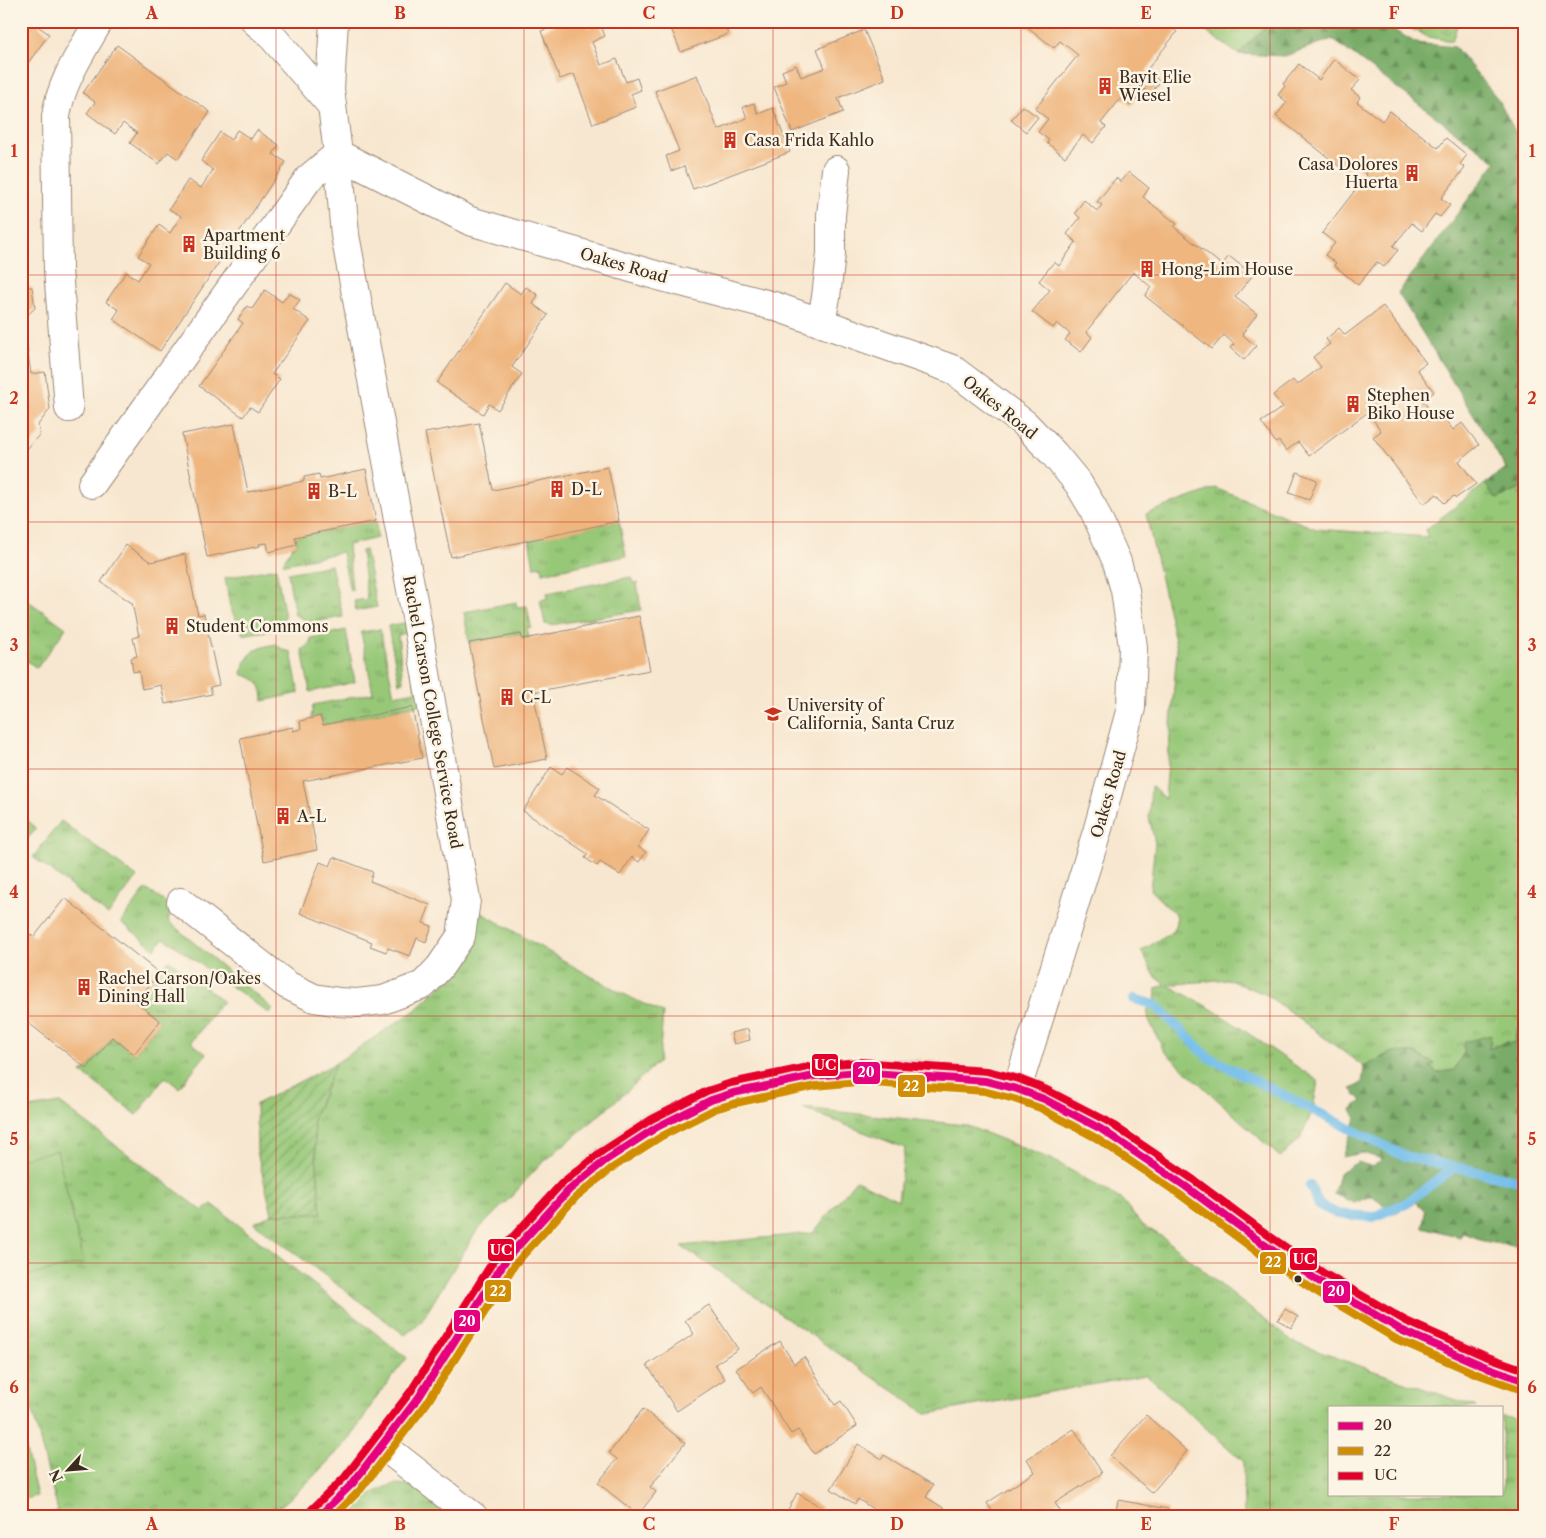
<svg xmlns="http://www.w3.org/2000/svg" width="1546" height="1538" font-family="'Libre Caslon Text',serif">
<defs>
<pattern id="grass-tufts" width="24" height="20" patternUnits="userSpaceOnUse" patternTransform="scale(1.25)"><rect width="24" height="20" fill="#97c878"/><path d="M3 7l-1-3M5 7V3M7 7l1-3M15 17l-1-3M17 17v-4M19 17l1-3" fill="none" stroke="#7ca362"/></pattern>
<pattern id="forest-firs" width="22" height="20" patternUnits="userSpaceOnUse" patternTransform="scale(1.25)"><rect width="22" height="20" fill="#79ac68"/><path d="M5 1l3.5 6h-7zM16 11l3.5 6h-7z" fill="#648c55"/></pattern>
<pattern id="garden-furrows" width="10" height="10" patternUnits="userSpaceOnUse" patternTransform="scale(1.25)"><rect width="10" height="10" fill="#97c878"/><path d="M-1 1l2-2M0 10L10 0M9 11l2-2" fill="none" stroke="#7ca362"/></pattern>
</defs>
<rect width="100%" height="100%" fill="#fcf5e5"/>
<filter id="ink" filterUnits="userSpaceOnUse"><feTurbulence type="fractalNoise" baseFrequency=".02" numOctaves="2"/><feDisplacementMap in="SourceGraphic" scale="10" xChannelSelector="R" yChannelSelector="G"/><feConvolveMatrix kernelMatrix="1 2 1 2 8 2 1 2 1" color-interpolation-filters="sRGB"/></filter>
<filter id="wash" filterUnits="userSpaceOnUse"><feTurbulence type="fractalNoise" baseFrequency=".0096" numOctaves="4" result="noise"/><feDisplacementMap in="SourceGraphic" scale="20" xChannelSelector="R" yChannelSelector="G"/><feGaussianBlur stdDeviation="1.12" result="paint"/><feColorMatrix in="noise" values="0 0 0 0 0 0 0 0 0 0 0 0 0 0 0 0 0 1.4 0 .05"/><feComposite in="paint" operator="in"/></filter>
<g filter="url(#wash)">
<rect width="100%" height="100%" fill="#f8e7d0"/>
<path fill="url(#grass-tufts)" stroke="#69794b" d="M1191 21H1268V25L1238 54Z
M1396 21H1446L1457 26 1452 41 1428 37Z
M1485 484 1497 499 1525 487V1032L1518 1029 1514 1044 1506 1042 1489 1049 1464 1052 1455 1070 1437 1073 1430 1067 1435 1064 1392 1052 1364 1067 1267 995 1227 979 1168 985 1217 1012 1318 1081 1313 1110 1300 1139 1280 1157 1164 1051 1149 1020 1147 1010 1155 1005 1156 988 1166 985 1155 976 1141 951 1174 931 1177 916 1150 890 1155 843 1149 817 1151 786 1165 799 1177 649 1146 514 1216 488 1316 529 1428 537 1425 530Z
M376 521 377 538 348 545 352 590 350 591 342 552 285 564 283 563 292 547 297 545 295 537Z
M619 521 626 556 543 573 542 566 534 567 529 539Z
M365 550 377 607 356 611 354 601 367 599 361 551Z
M331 565 343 617 307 623 304 619 295 615 288 573Z
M276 568 285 617 278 622 277 629 243 635 230 607 225 578Z
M631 577 633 583H637L641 610 551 625 545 624 540 600 548 598 547 593Z
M27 600 66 628 37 668 21 657V640L23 638 21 637V609Z
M516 602 517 607 527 606 531 627 527 628 529 638 522 639 521 634 469 643 464 612Z
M409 622 411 632 398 635 403 682 399 683 388 626Z
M380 629 394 695 415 691 411 646 426 703 323 725 320 716 311 719 313 705 373 693 361 632Z
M346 630 355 682 310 692 302 650 310 643 311 638Z
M276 644 283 650 291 652 299 693 263 701C263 687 258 678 243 675L242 673C248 650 256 648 276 644Z
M21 813 36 829 21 846Z
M61 821 137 877 108 915 33 857Z
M146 889 172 907 168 921 273 1009 270 1014 164 938 155 949 121 922Z
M478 911C540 945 598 984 663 1013L659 1061 624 1094 539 1166 510 1198 476 1232 421 1322 405 1335 254 1223 272 1214H321L313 1119 336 1063 414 1011 454 974 471 952Z
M169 960 223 1001 191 1042 206 1054 179 1088 165 1077 137 1115 81 1072 87 1069 112 1037 134 1054 160 1021 136 1002Z
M60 1103 203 1211 212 1204 407 1358 377 1396 350 1439 303 1487 268 1517H35L58 1511 21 1367V1109Z
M802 1108 965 1125 1053 1160 1122 1200 1141 1224 1164 1238 1239 1300 1295 1343 1476 1407H1330V1494H1502V1416L1525 1422V1517H1244L1243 1461 1146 1375 927 1414 681 1246 813 1233 856 1180 898 1200 905 1148Z
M396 1484 412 1486 455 1517H349C367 1498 370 1491 396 1484Z"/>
<path fill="url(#forest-firs)" stroke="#5a6b43" d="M1268 21H1374L1399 33 1416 43 1455 47 1497 98 1525 149V487L1497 499 1485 484 1506 468 1398 293 1496 162 1332 39 1285 56 1238 54 1268 25Z
M1518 1029 1525 1032V1248L1488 1242 1463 1233 1460 1237 1423 1227 1425 1211 1416 1202 1395 1213 1371 1196 1354 1203 1334 1194 1339 1173 1358 1162 1373 1167 1382 1159 1363 1153 1342 1157 1356 1119 1351 1109 1362 1101 1351 1089 1362 1083 1364 1067 1392 1052 1415 1053 1435 1064 1430 1067 1437 1073 1454 1070 1464 1052V1042L1491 1035 1489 1049 1506 1042 1514 1043Z"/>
<path fill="url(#garden-furrows)" stroke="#69794b" d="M336 1063 313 1119 321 1214H272L257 1152 256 1104Z"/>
<path fill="#97c878" stroke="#69794b" d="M57 1150 84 1263 21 1277V1159Z
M21 1430 37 1496 21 1500Z"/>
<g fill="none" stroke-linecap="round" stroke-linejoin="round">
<path stroke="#71bdea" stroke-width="10" d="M1134 999 1155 1005 1208 1057 1404 1156 1525 1182
M1310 1185 1319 1205 1338 1214 1373 1217 1406 1203 1455 1167"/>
</g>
<g id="blocks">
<path fill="#efb67f" d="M21 21H43L39 27 49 34 28 63 21 58Z
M565 21H586L588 28 600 24 605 36 592 42 601 65 617 59 626 82 637 78 641 90 631 94 636 107 593 124 574 74 560 79 541 31Z
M668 21H722L728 34 681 52Z
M1020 21H1141L1147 26 1151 21H1163L1177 32 1146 71 1160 82 1150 94 1145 89 1131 106 1121 98 1101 123 1106 127 1093 143 1083 135 1065 157 1047 143 1049 140 1038 132 1048 119 1035 109 1078 55 1060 41 1054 48Z
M864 30 885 79 838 98 843 112 792 132 774 87 786 82 782 71 796 65 801 77 825 68 817 49Z
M117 45 210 112 178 159 168 152 159 164 130 143 137 133 123 123 115 134 87 113 95 102 83 93Z
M1334 59 1360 80 1351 90 1360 97 1357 102 1382 121 1390 111 1438 148 1446 138 1467 155 1460 164 1465 168 1441 198 1450 205 1440 217 1435 214 1422 231 1412 223 1393 246 1398 250 1384 267 1377 262 1358 285 1334 265 1336 263 1325 255 1335 243 1322 233 1367 175 1351 162 1344 170 1276 116 1287 102 1278 95 1285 86 1283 84 1299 64 1319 80Z
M697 75 718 130 747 118 743 107 748 105 754 103 758 114 773 108 790 152 693 189 684 166 671 171 666 156 679 151 655 91Z
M1023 106 1038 117 1026 132 1011 120Z
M237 130 251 139 257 130 279 145 273 154 286 162 160 351 113 319 119 310 106 302 126 272 138 280 149 263 138 256 159 225 170 233 181 216 169 209 188 180 201 188 213 170 201 161 220 132 231 140Z
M1129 172 1149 188 1143 197 1177 224 1174 227 1222 265 1229 256 1253 275 1235 297 1257 314 1242 334 1256 346 1244 360 1230 348 1234 344 1224 335 1212 349 1145 296 1151 287 1133 272 1086 332 1092 337 1081 352 1065 340 1070 334 1057 323 1053 328 1032 312 1050 290 1039 281 1054 262 1059 266 1076 242 1067 234 1080 218 1075 213 1084 200 1097 211 1102 205 1097 202 1116 178 1121 182Z
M21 194 29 199 21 210Z
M505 283 521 294 526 287 538 295 533 304 548 315 512 367 522 374 498 410 489 404 483 414 437 383Z
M21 287H32L35 308 23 319 31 374 45 372 50 409 38 425 40 434 21 456Z
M265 290 282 302 289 293 300 300 293 309 310 321 272 374 280 379 258 412 250 407 243 417 199 386 243 323 238 319 247 306 252 309Z
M1383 306 1426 363 1417 369 1434 392 1423 401 1440 423 1445 419 1453 430 1462 423 1479 445 1459 461 1476 484 1456 498 1454 496 1444 503 1437 494 1424 504 1373 437 1381 431 1368 412 1309 456 1298 442 1286 451 1279 441 1276 443 1261 422 1283 407 1273 395 1293 380 1297 385 1321 367 1313 357 1330 344 1326 339 1339 328 1345 335Z
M479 423 493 490 608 467 619 521 451 557 425 433Z
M234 424 248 492 304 481V477L319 474 320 479 366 469 376 521 295 537 297 545 269 552 267 543 259 544 260 546 207 557 182 434Z
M1297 472 1317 480 1309 500 1289 493Z
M126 545 151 562 185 554 198 615 204 614 219 685 210 687 212 694 165 704 161 685 142 689 139 671 133 672 131 658 137 656 133 638 139 636 132 603 101 582Z
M639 616 650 670 533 692 547 759 494 769 469 643 521 634 522 639 529 638Z
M412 707 422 758 303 781 317 850 264 861 240 738 293 727V731L301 729 300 721 320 716 323 725Z
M551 767 562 774 567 767 600 788 595 795 649 830 638 847 646 852 639 862 632 857 620 875 600 862 597 866 585 858 588 854 523 811Z
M334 857 373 872 370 881 430 905 423 923 432 926 426 942 417 938 410 956 388 948 386 952 370 946 372 942 300 913 320 862 330 866Z
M65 898 159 973 136 1002 160 1021 134 1054 112 1037 87 1069 21 1017V928L34 937Z
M748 1029 750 1040 734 1044 731 1033Z
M709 1305 738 1349 715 1364 725 1379 677 1411 647 1365 694 1334 685 1320Z
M1285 1309 1298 1317 1291 1328 1278 1320Z
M780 1341 794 1364 804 1357 835 1405 841 1401 857 1426 814 1454 798 1430 791 1434 761 1387 753 1393 736 1369Z
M643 1409 685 1443 650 1487 656 1492 638 1515 598 1483 617 1459 609 1453Z
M1146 1415 1187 1451 1152 1493 1110 1456Z
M1074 1429 1102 1473 1055 1503 1062 1514 1058 1517H996L987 1503 1035 1472 1027 1459Z
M858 1444 882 1459 884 1455 933 1485 926 1497 958 1517H885L858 1499 855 1504 831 1489Z
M797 1493 821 1507 818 1515 821 1517H784Z
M1118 1500 1168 1509 1167 1517H1115Z"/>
</g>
</g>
<g filter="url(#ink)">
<use href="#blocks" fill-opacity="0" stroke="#9a8877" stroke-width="1"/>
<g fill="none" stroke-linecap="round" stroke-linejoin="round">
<g stroke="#9a8877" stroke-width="30">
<path id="minor" d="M255 21 269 33 332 106
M338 154 470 221 662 277 774 306 952 369 1025 424 1054 454 1078 483 1093 508 1117 562 1125 590 1133 647 1131 708 1097 832 1017 1089
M821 322 826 297 831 254V215L836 170
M69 408 58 270 56 117C60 83 82 51 99 21
M92 484 309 178 338 154
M181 902 287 985 314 998 339 1002 357 1003 383 1000 423 985 440 967 461 936 466 900 415 611 345 235 338 154 330 89 334 21
M382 1445 474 1517"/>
</g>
<g stroke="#9a8877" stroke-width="30">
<path id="major" d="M318 1517 352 1484 419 1397 507 1258 569 1190 606 1160 657 1127 711 1100 733 1093 814 1076 858 1072 912 1075 986 1081 1017 1089 1044 1099 1101 1129 1185 1186 1262 1243 1320 1282 1401 1330 1481 1365 1525 1381"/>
</g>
<use href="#minor" stroke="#fff" stroke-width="28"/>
<use href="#major" stroke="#fff" stroke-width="28"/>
<g stroke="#fcf5e5" stroke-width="11">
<path id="bus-1" d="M318 1517 352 1484 419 1397 507 1258 569 1190 606 1160 657 1127 711 1100 733 1093 814 1076 858 1072 986 1081 1017 1089 1044 1099 1101 1129 1185 1186 1262 1243 1320 1282 1401 1330 1481 1365 1525 1381"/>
</g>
<g stroke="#fcf5e5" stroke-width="11">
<path id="bus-2" d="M333 1517 360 1490 427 1403 515 1264 576 1197 612 1168 662 1136 715 1109 736 1103 815 1086 858 1082 984 1091 1014 1099 1040 1108 1096 1138 1179 1194 1256 1251 1314 1290 1396 1339 1477 1374 1522 1390"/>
</g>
<g stroke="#fcf5e5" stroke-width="11">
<path id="bus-3" d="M311 1510 345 1477 411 1391 499 1252 562 1183 601 1152 652 1119 707 1091 731 1083 813 1066 859 1062 987 1071 1019 1079 1047 1090 1107 1121 1191 1178 1268 1235 1325 1274 1406 1321 1485 1356 1525 1370"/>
</g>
<use href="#bus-1" stroke="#e5007d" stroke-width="8"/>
<use href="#bus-2" stroke="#d18d06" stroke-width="8"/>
<use href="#bus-3" stroke="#e4002b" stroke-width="8"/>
</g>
</g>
<path fill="none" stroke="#c8321e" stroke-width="1" stroke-opacity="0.55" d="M276 21V1517M524 21V1517M773 21V1517M1021 21V1517M1270 21V1517M21 275H1525M21 522H1525M21 769H1525M21 1016H1525M21 1263H1525"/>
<defs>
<g id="building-bare" transform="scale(1.35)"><path d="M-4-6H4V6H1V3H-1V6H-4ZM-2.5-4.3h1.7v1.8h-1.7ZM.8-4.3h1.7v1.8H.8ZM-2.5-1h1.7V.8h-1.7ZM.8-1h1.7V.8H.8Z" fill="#c8321e" stroke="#fcf5e5" stroke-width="2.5" paint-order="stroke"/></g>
<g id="university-bare" transform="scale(1.35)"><path d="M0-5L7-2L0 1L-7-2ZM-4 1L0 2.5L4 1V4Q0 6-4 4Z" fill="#c8321e" stroke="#fcf5e5" stroke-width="2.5" paint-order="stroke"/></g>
</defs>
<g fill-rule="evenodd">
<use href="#building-bare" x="1105" y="86"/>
<use href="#building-bare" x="730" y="140"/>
<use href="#building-bare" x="1412" y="173"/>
<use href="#building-bare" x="189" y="244"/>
<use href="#building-bare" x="1147" y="269"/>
<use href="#building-bare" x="1353" y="404"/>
<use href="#building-bare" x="557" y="489"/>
<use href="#building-bare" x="314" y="491"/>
<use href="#building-bare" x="172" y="626"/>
<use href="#building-bare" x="507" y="697"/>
<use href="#university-bare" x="773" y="714"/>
<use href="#building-bare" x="283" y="816"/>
<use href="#building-bare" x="84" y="987"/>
</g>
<circle fill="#3b2a1e" stroke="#fcf5e5" stroke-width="2" cx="1298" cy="1279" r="4.5"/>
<g text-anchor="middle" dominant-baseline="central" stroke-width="5" stroke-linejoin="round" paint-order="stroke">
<g font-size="16" fill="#3b2a1e" stroke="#fcf5e5" text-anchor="start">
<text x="1119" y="77">Bayit Elie<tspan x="1119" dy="18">Wiesel</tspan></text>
<text x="744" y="140">Casa Frida Kahlo</text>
<text x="1398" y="164" text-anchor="end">Casa Dolores<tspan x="1398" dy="18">Huerta</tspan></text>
<text x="203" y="235">Apartment<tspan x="203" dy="18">Building 6</tspan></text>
<text x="1161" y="269">Hong-Lim House</text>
<text x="1367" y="395">Stephen<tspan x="1367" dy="18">Biko House</tspan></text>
<text x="571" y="489">D-L</text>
<text x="328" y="491">B-L</text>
<text x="186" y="626">Student Commons</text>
<text x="521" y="697">C-L</text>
<text x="787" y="705">University of<tspan x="787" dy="18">California, Santa Cruz</tspan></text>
<text x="297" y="816">A-L</text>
<text x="98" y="978">Rachel Carson/Oakes<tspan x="98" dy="18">Dining Hall</tspan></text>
</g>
<g font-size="16" fill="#3b2a1e" stroke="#fcf5e5">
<text transform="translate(624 265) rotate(16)">Oakes Road</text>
<text transform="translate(1000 407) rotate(39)">Oakes Road</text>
<text transform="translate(433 712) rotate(80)">Rachel Carson College Service Road</text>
<text transform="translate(1108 794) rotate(-74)">Oakes Road</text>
</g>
</g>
<g stroke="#fcf5e5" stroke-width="2">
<rect x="811" y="1053" width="28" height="24" rx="5" fill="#e4002b"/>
<rect x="852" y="1061" width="29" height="24" rx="5" fill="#e5007d"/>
<rect x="897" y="1074" width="29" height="24" rx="5" fill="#d18d06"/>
<rect x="487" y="1238" width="28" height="24" rx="5" fill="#e4002b"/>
<rect x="1289" y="1247" width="29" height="24" rx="5" fill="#e4002b"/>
<rect x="1259" y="1251" width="28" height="24" rx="5" fill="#d18d06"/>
<rect x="484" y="1279" width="28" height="24" rx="5" fill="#d18d06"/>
<rect x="1322" y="1280" width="29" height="24" rx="5" fill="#e5007d"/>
<rect x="453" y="1309" width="28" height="24" rx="5" fill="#e5007d"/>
</g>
<g font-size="14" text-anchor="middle" font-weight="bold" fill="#fff">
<text x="825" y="1070">UC</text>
<text x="866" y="1077">20</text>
<text x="911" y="1091">22</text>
<text x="501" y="1255">UC</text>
<text x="1304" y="1264">UC</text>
<text x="1273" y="1267">22</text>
<text x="498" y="1296">22</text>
<text x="1336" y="1296">20</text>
<text x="467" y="1326">20</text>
</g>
<rect width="1546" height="1538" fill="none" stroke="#fcf5e5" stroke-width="55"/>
<rect x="1328" y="1406" width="175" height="90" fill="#fcf5e5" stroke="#afa495"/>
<rect x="1338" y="1422" width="25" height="8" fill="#e5007d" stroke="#afa495"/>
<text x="1374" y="1430" font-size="15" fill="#3b2a1e">20</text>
<rect x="1338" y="1447" width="25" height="8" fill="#d18d06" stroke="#afa495"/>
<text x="1374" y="1456" font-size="15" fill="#3b2a1e">22</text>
<rect x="1338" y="1472" width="25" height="8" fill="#e4002b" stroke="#afa495"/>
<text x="1374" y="1480" font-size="15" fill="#3b2a1e">UC</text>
<g transform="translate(68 1470) rotate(244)" stroke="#fcf5e5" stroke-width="4" paint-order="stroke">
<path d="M0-4L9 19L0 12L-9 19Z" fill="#3b2a1e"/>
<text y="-8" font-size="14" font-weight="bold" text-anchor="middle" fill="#3b2a1e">N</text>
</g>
<rect x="28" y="28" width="1490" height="1482" fill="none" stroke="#c8321e" stroke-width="2"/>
<g font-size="16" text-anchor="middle" font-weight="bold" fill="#c8321e">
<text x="152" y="19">A</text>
<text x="400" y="19">B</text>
<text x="649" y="19">C</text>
<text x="897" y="19">D</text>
<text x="1146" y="19">E</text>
<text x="1394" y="19">F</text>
<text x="14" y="157">1</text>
<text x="1532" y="157">1</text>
<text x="14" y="404">2</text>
<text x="1532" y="404">2</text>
<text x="14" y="651">3</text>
<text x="1532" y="651">3</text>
<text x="14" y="898">4</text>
<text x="1532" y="898">4</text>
<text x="14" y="1145">5</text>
<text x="1532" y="1145">5</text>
<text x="14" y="1393">6</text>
<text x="1532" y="1393">6</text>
<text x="152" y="1530">A</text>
<text x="400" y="1530">B</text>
<text x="649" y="1530">C</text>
<text x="897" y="1530">D</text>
<text x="1146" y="1530">E</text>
<text x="1394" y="1530">F</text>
</g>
</svg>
